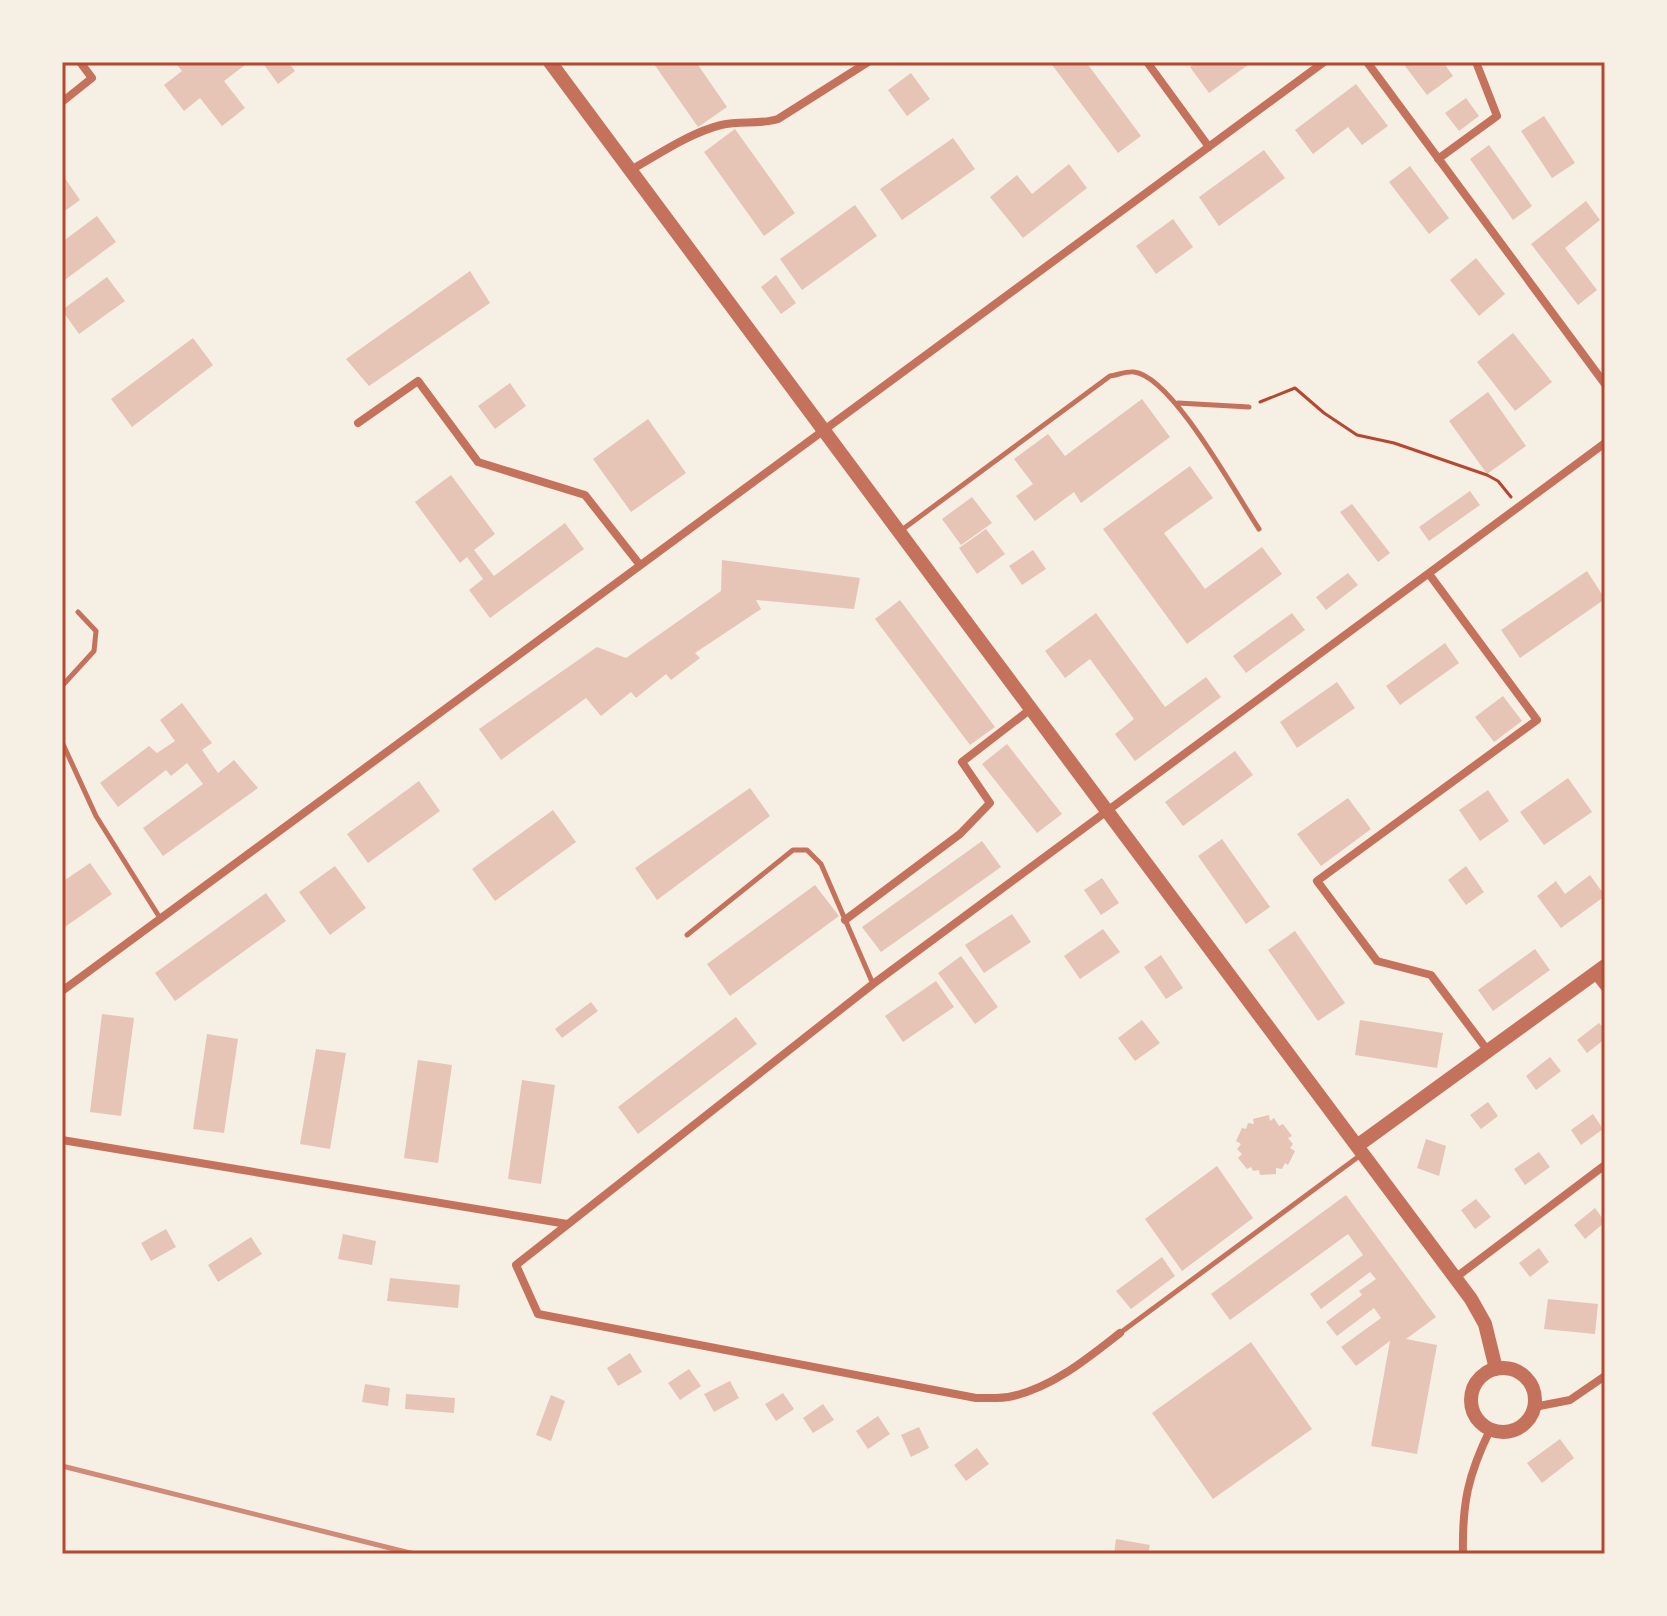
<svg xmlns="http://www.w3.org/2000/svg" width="1667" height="1616" font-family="'Source Sans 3',sans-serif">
<rect width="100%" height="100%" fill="#f6efe4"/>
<path fill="#e6c5b7" d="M175 62H249L224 81 245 108 222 126 200 98 184 111 164 85 182 71Z
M262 62H288L295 71 278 84Z
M657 62H696L727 107 698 127 654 64Z
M1050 62H1086L1141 136 1118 153Z
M1196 62H1252L1209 93 1190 67Z
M1402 62H1443L1453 76 1427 95Z
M911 73 930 99 907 116 888 90Z
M1356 84 1388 126 1362 145 1348 127 1313 154 1295 130Z
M1466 98 1479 116 1459 131 1445 113Z
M1544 116 1575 163 1552 178 1521 131Z
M735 129 795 213 764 236 704 152Z
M953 138 975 169 902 220 880 189Z
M1489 145 1532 206 1513 220 1470 159Z
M1264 150 1285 178 1219 226 1199 197Z
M1069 164 1087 188 1023 238 990 197 1017 175 1032 194Z
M1410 166 1449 218 1429 234 1389 182Z
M62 174 80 200 62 213Z
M1586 201 1600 220 1565 248 1597 290 1578 305 1531 244Z
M855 205 877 236 802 290 780 259Z
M97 216 116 242 62 282V242Z
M1173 219 1193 247 1156 274 1136 246Z
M1476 258 1505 294 1479 316 1450 280Z
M470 271 490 303 369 386 346 359Z
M776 275 796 303 781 314 761 287Z
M107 277 125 301 79 334 62 310Z
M1513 333 1552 382 1515 411 1477 362Z
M193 338 213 365 132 427 111 399Z
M510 383 526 406 495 429 478 406Z
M1488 392 1526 446 1487 474 1449 421Z
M1142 399 1170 437 1081 503 1074 492 1035 521 1016 496 1033 484 1014 459 1048 434 1065 456Z
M648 419 686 473 631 512 593 459Z
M1190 466 1213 498 1164 533 1205 589 1262 547 1282 574 1187 644 1103 529Z
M451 475 495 534 474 550 494 576 565 523 584 549 490 618 469 590 483 579 467 557 460 563 415 502Z
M1470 491 1480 505 1429 541 1419 527Z
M972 497 992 523 961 545 942 519Z
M1352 504 1390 553 1378 562 1340 512Z
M986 529 1005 554 977 574 959 548Z
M1033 550 1046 569 1022 585 1009 566Z
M722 560 860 578 854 609 756 600 761 609 695 653 700 658 671 680 666 674 636 698 631 692 601 716 586 698 501 760 479 729 597 647 626 658 721 591Z
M1587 571 1605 599 1520 658 1501 630Z
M1348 573 1358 585 1326 610 1316 597Z
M900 600 995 727 970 745 875 619Z
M1096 613 1165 707 1206 677 1221 697 1135 761 1115 734 1134 719 1090 659 1065 678 1045 651Z
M1292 613 1305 630 1246 673 1233 656Z
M1445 643 1459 663 1400 705 1386 686Z
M1337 682 1355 708 1297 748 1280 722Z
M1503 696 1522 721 1494 742 1475 717Z
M182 703 212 743 202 750 218 773 234 760 258 788 163 856 143 828 203 784 187 763 171 776 166 770 118 807 100 783 149 746 157 753 175 741 160 720Z
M1007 744 1062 814 1037 833 982 764Z
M1235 751 1253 775 1183 826 1165 802Z
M1568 778 1592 812 1544 845 1520 812Z
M419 781 440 811 368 863 347 834Z
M750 788 770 816 657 900 635 868Z
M1488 790 1509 821 1480 841 1459 810Z
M1348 798 1371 829 1321 866 1297 834Z
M553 810 576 842 495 901 472 869Z
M1222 839 1270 907 1246 924 1198 856Z
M982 841 1001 867 881 952 862 927Z
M90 863 112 894 62 929V882Z
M335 866 366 908 330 935 299 892Z
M1466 866 1484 892 1466 905 1448 880Z
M1590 875 1605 896 1561 928 1537 896 1556 881 1565 894Z
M1102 878 1119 903 1101 915 1084 890Z
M815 885 839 916 730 996 707 964Z
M266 893 286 921 175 1001 155 973Z
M1012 914 1031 942 984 973 965 945Z
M1103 929 1120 952 1080 979 1064 956Z
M1295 931 1345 1003 1318 1021 1268 950Z
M1535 949 1550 970 1493 1011 1478 990Z
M1161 955 1183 988 1166 999 1144 967Z
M961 956 998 1007 975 1024 938 973Z
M936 981 954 1007 903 1042 885 1016Z
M591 1002 598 1011 562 1038 555 1029Z
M102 1014 134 1018 121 1116 90 1112Z
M736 1017 757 1044 638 1134 618 1107Z
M1142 1020 1160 1043 1135 1061 1118 1038Z
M1360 1020 1443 1033 1437 1068 1355 1055Z
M1599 1023 1605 1030V1039L1587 1053 1577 1040Z
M207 1034 238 1039 224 1133 193 1129Z
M316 1049 346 1053 330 1149 300 1144Z
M1550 1057 1561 1071 1536 1090 1526 1076Z
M418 1060 452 1065 438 1163 404 1158Z
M522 1080 555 1085 541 1184 508 1179Z
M1488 1102 1498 1116 1481 1129 1470 1115Z
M1593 1114 1603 1129 1581 1145 1571 1130Z
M1269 1115 1270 1121 1274 1118 1279 1126 1283 1124 1292 1136 1288 1138 1293 1144 1290 1148 1295 1151 1288 1165 1285 1163 1282 1169 1276 1168V1174L1260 1175 1259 1170 1253 1171 1251 1167 1247 1169 1238 1158 1242 1154 1237 1149 1241 1144 1236 1141 1242 1128 1246 1129 1248 1123 1254 1124 1253 1119Z
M1426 1139 1446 1146 1439 1176 1417 1168Z
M1539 1152 1550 1167 1525 1185 1514 1169Z
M1217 1166 1253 1218 1182 1271 1145 1219Z
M1346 1195 1436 1317 1406 1339 1437 1345 1417 1454 1371 1446 1390 1341 1356 1366 1341 1347 1381 1318 1374 1308 1337 1336 1326 1322 1362 1295 1359 1291 1376 1279 1370 1272 1321 1309 1310 1294 1363 1255 1348 1234 1230 1320 1211 1294Z
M1476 1199 1491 1217 1475 1229 1461 1210Z
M1595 1208 1605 1222 1585 1239 1574 1225Z
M166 1229 176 1247 151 1261 141 1243Z
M343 1234 376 1241 372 1265 338 1259Z
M251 1237 262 1254 218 1282 208 1265Z
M1539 1248 1549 1262 1530 1277 1519 1263Z
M1162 1257 1175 1276 1131 1309 1116 1291Z
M390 1278 460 1285 458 1308 387 1301Z
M1548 1299 1598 1304 1595 1334 1544 1329Z
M1251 1342 1312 1429 1213 1499 1152 1413Z
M630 1353 642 1372 618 1386 607 1368Z
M689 1369 701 1386 680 1400 668 1383Z
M730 1381 739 1398 714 1412 704 1394Z
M365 1384 390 1388 388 1406 362 1402Z
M783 1393 794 1409 776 1421 765 1404Z
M406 1394 455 1398 454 1413 405 1409Z
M551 1395 565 1401 551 1441 536 1435Z
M823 1404 834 1420 813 1433 803 1418Z
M878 1416 890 1434 868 1449 856 1431Z
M919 1427 929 1448 911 1457 901 1435Z
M1560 1439 1574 1458 1542 1483 1527 1463Z
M977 1448 989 1464 966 1481 954 1465Z
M1116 1539 1150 1545 1148 1554H1114Z"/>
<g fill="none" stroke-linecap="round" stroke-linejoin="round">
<path stroke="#b5482f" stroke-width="3" d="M1260 402 1295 388 1324 413 1357 435 1394 443 1487 475 1498 481 1511 497"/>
<path stroke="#c5725c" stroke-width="5" d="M1178 403 1249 407
M899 532 1110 376C1117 375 1127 371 1134 372 1172 376 1237 496 1259 529
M62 686 94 651 96 631 78 612
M62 742 96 816 160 918
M687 935 793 850H807L821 864 873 984
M1120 1333 1362 1154"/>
<path stroke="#c5725c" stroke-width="8" d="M1147 62 1209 147
M1367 62 1605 384
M62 102 92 78 80 62
M1438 159 1497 116 1476 62
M629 171C658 155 689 133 721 125 740 120 760 125 778 119L868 62
M358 423 418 381 478 462 585 495 640 565
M1429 574 1537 720 1317 881 1377 961 1431 975 1488 1051
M845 920 960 834 990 803 962 762 1032 708
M1594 974 1605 988
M62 991 1324 62
M62 1140 567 1224
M1455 1278 1605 1165
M1120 1333C1088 1358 1053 1387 1013 1396 1001 1399 988 1398 976 1398L538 1314 516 1265 873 984 1605 443
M1534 1407 1570 1400 1605 1376
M1463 1554C1462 1503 1468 1475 1490 1430"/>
<path stroke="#c5725c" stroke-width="14" d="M550 62C854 476 1166 886 1471 1299L1485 1324 1496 1369
M1357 1146 1605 966
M1471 1400a32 32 0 1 1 64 0a32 32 0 1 1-64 0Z"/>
<path stroke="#cf8b77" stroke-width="5" d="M62 1466 414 1554"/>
</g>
<rect width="1667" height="1616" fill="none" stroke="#f6efe4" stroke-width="128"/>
<rect x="64" y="64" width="1539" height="1488" fill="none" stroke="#b5482f" stroke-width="3"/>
</svg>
